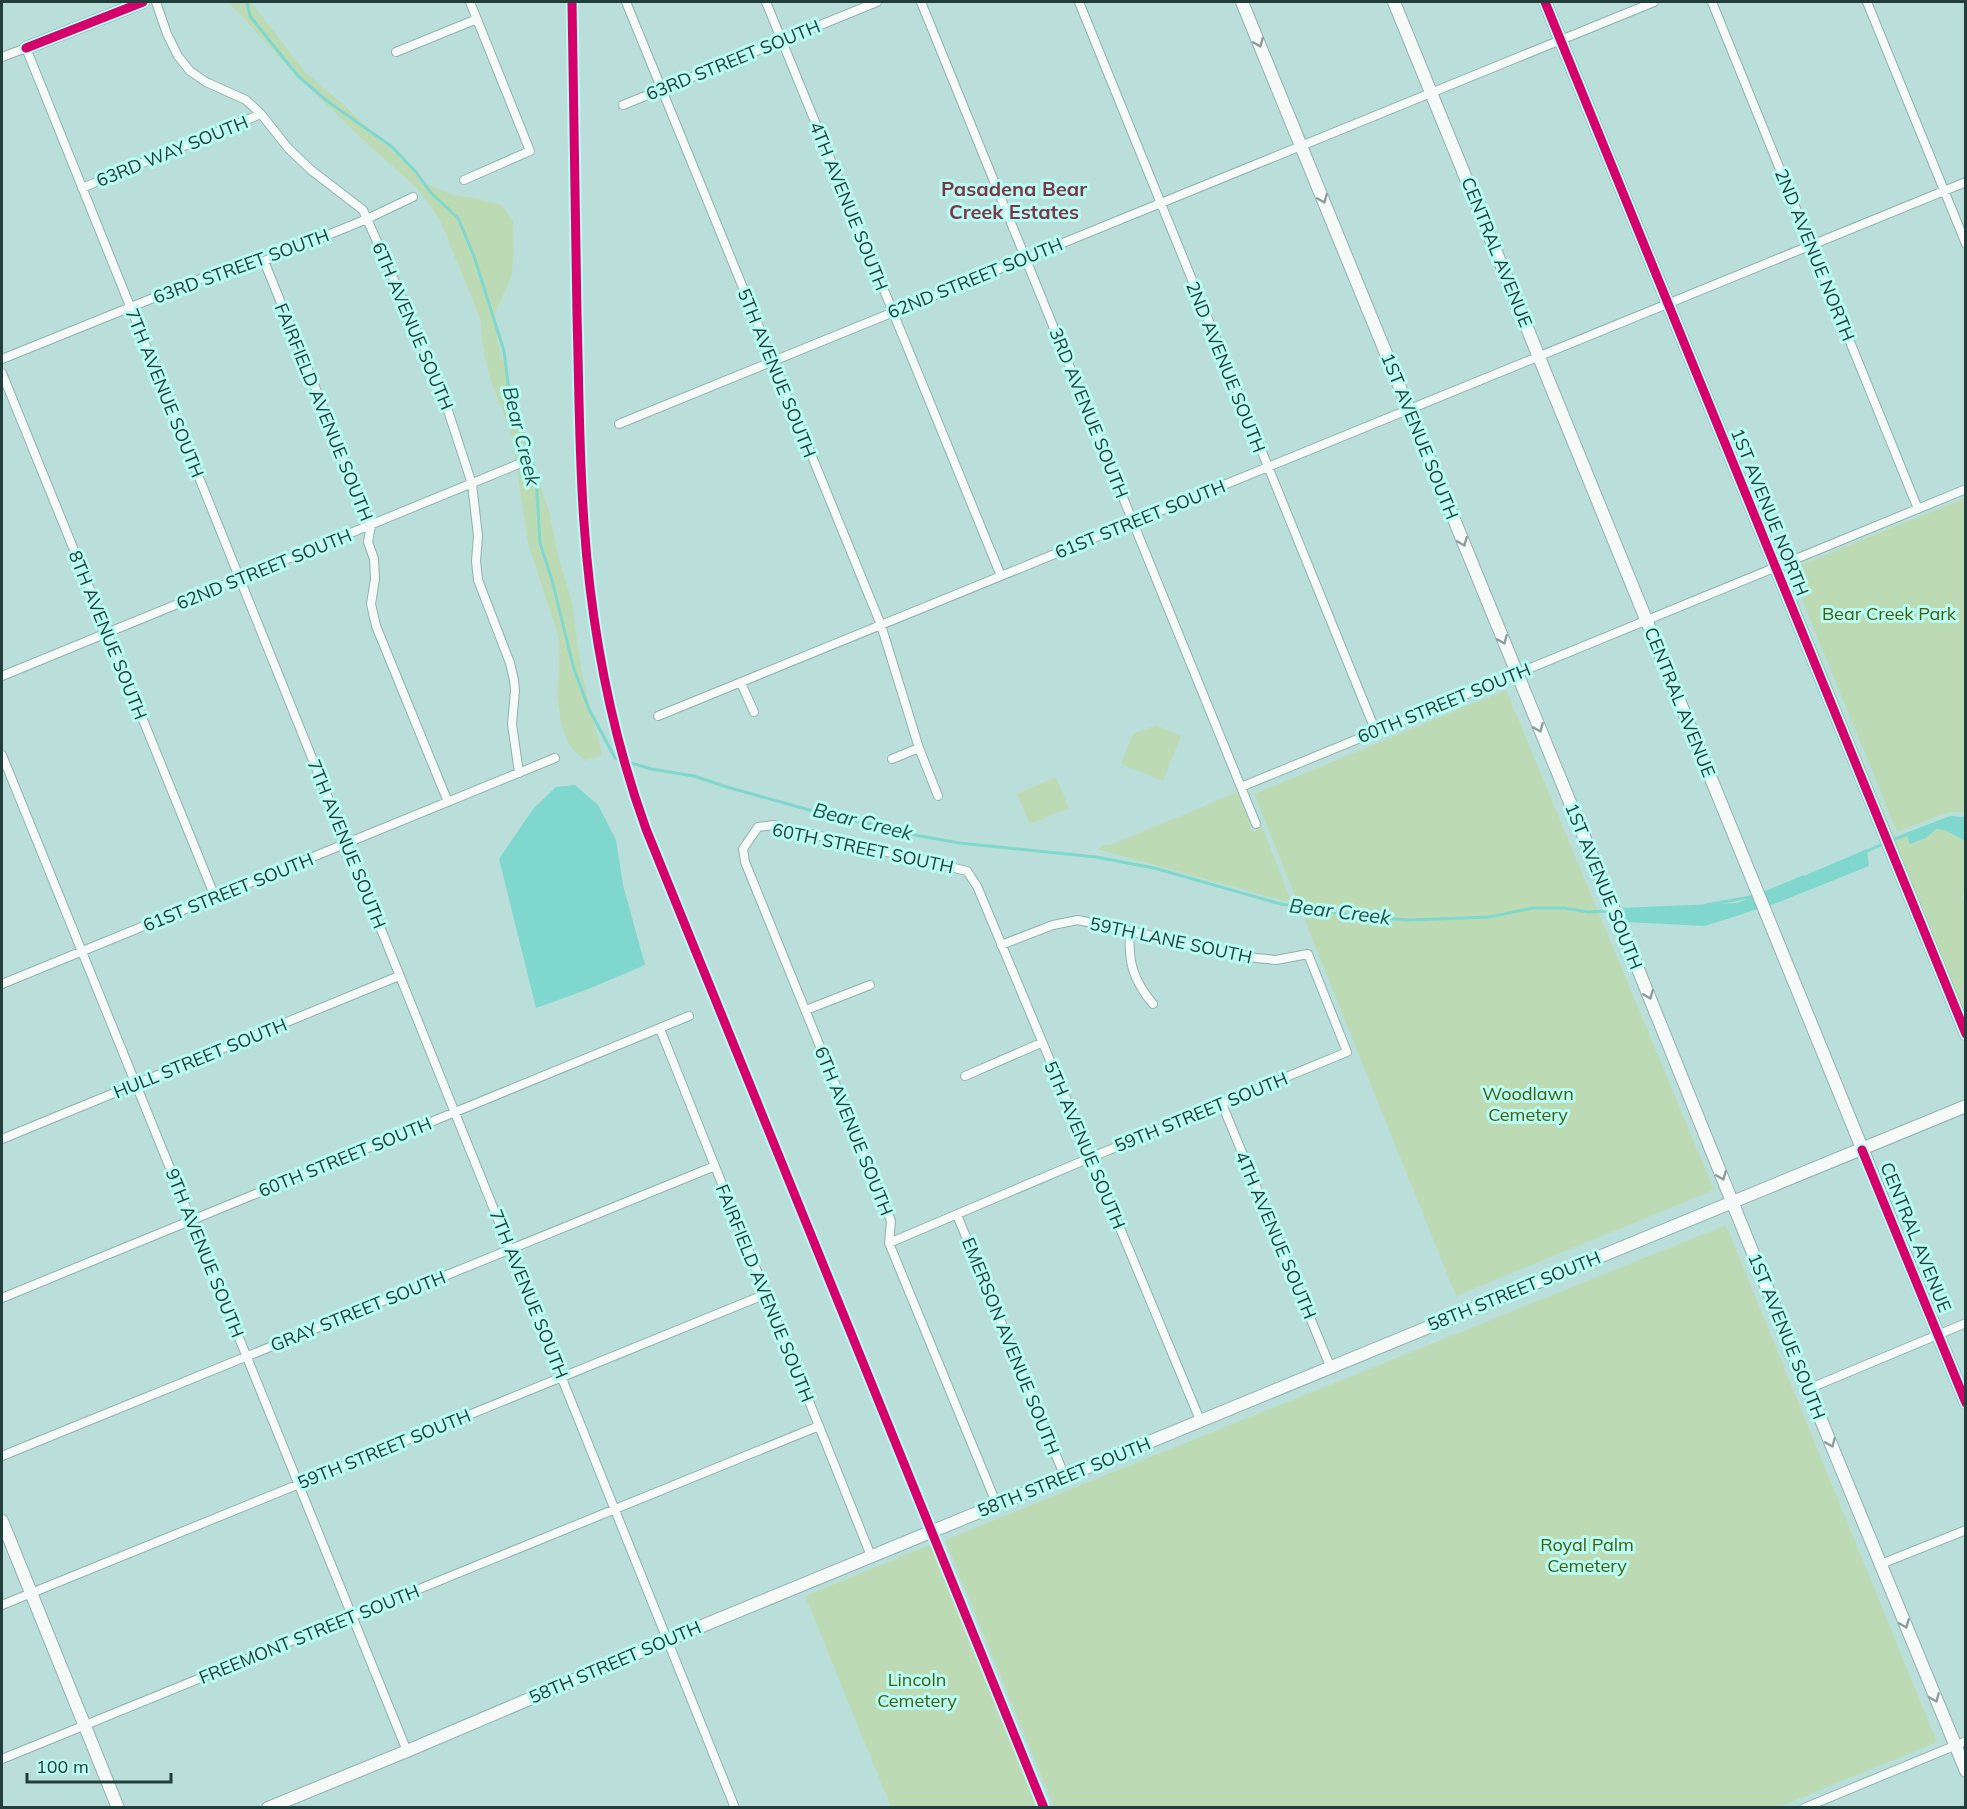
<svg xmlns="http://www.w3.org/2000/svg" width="1967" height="1809" font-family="Mulish,sans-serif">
<rect width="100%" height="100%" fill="#badfda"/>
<path fill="#bcdbb5" d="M228 2H251L306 73 342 103 426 183 452 195 475 198 502 205 513 221 514 253 512 275 495 314 498 343 531 458 529 455 516 460 513 439 489 376 482 342 481 320 439 218 415 186 375 151 302 81Z
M533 464 549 511 559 559 572 602 581 670 602 755 585 761 569 745 561 723 557 694 559 668 558 636 528 543 517 470Z
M1965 498V812H1949L1897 832 1792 575 1793 569 1798 566Z
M1789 570 1788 577 1893 834 1899 836 1906 833 1911 844 1926 838 1936 829 1945 830 1965 841V891L1962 897 1966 904 1965 1020 1784 573Z
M1506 690 1714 1190 1456 1296 1254 794Z
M1156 725 1181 736 1163 781 1121 764 1133 734Z
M1056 777 1069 808 1030 824 1017 794Z
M1238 792 1252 831 1262 827 1292 903 1097 849H1099L1102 845H1111Z
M1726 1225 1937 1742 1779 1807H1054L945 1540Z
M932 1544 1040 1807H891L805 1596Z"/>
<path fill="#80d7cd" d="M575 785 598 805 616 840 623 885 645 965 586 990 536 1008 499 859 533 809 556 787Z
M1950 816 1965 817V841L1945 830 1936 829 1926 838 1910 844 1906 833Z
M1867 849 1869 866 1769 906 1764 893Z
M1753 897 1758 909 1705 926 1626 922 1620 908 1737 903Z"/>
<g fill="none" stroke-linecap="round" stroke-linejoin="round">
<path stroke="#80d7cd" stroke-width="3" d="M247 2 250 16 298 76 327 101 391 146 416 172 431 193 458 218 474 256 504 351 508 383 536 475 540 543 552 580 574 669 589 709 615 758 651 769 694 776 727 787 813 811 915 835 959 843 1096 857 1154 868 1281 904 1351 915 1408 920 1489 917 1533 908H1565L1588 912 1610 911
M1890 841 1908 834
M1865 852 1883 844
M1762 894 1803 877
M1706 905 1756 896"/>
<g stroke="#92b0ac" stroke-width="10">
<path id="street" d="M156 2 167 34 178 56 190 71 206 82 246 100 261 114 288 148 311 170 363 210 436 374 472 484 478 536 476 561 478 580 510 663 514 680 515 691 512 724 519 773
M626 2 881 625 919 748 938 796
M766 2 1001 576
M921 2 1256 824
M1079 2 1376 732
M1712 2 1918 509
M1867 2 1966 244
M396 52 477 19
M2 57 26 48 735 1808
M623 105 877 2
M464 180 530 151 470 2
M82 188 261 114
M264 261 371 525 368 542 374 559 375 579 371 604 376 626 448 802
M2 359 245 261H264L367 219 413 197
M2 373 215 897
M619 424 1654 2
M2 676 526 461
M741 683 754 712
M658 716 1966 182
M2 755 407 1751
M892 759 919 748
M1241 787 1966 489
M1130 932C1128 962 1133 980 1153 1004
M2 984 555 758
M806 1010 870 985
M660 1029 871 1556
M965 1076 1041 1043
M1222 1104 1330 1366
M2 1139 399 976
M957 1215 1065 1477
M889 1243 1092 1157 1347 1052 1308 954 1276 960 1256 958 1078 920 1053 925 1001 945
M2 1298 689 1016
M1808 1389 1966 1323
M2 1456 715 1166
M997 1505 889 1243 891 1221 745 862 743 849 758 827 774 825 967 871 977 886C1051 1064 1127 1242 1200 1420
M1881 1564 1966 1530
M2 1605 766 1294
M2 1759 819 1426
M1804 1808 1966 1741"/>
</g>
<g stroke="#92b0ac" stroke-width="14">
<path id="secondary" d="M1394 2 1966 1403
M26 48 143 2
M2 1521 118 1808
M268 1808 407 1751 668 1640 1966 1106"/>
</g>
<g stroke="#92b0ac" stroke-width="14">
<path id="primary" d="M1242 2 1619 922 1786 1335 1966 1771
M1545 2 1966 1034"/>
</g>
<use href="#street" stroke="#f5faf9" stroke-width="8"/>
<use href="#secondary" stroke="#f5faf9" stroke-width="12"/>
<use href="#primary" stroke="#f5faf9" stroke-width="12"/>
<g stroke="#b8fcf3" stroke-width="13">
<path id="cycleway" d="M572 2C574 106 576 210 577 315 579 384 579 454 584 523 591 626 611 732 646 829L1044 1808
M1545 2 1966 1034
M26 48 143 2
M1862 1150 1966 1403"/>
</g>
<use href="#cycleway" stroke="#d6006c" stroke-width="9"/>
</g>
<defs><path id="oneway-chevron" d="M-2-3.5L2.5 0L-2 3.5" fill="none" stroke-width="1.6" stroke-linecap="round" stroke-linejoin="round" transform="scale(1.5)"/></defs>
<g stroke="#8c9c9a">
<use href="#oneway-chevron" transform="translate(1259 43) rotate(67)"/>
<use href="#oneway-chevron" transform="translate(1323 199) rotate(68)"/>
<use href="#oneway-chevron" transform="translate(1463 542) rotate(68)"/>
<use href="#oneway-chevron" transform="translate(1503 640) rotate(68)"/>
<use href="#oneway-chevron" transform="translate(1539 728) rotate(67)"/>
<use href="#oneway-chevron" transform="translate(1649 995) rotate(68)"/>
<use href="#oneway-chevron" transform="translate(1722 1176) rotate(68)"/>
<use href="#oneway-chevron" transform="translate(1831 1443) rotate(67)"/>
<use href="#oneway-chevron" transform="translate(1905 1624) rotate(68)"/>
<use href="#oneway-chevron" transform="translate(1935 1698) rotate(67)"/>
</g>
<g text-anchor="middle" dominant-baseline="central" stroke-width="6" stroke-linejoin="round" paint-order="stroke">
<g font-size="18" fill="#223e3b" stroke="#b8fcf3">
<text transform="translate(733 60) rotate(-22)">63RD STREET SOUTH</text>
<text transform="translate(172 151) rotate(-22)">63RD WAY SOUTH</text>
<text transform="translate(849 206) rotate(68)">4TH AVENUE SOUTH</text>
<text transform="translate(1497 252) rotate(68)">CENTRAL AVENUE</text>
<text transform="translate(1815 255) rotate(68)">2ND AVENUE NORTH</text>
<text transform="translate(241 266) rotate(-20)">63RD STREET SOUTH</text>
<text transform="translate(975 278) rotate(-22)">62ND STREET SOUTH</text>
<text transform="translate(413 326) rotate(67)">6TH AVENUE SOUTH</text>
<text transform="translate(1226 367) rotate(68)">2ND AVENUE SOUTH</text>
<text transform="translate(777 373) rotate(68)">5TH AVENUE SOUTH</text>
<text transform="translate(165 393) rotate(68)">7TH AVENUE SOUTH</text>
<text transform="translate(324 412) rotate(68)">FAIRFIELD AVENUE SOUTH</text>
<text transform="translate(1089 413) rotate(68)">3RD AVENUE SOUTH</text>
<text transform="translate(1420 436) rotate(68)">1ST AVENUE SOUTH</text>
<text transform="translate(1770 512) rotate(68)">1ST AVENUE NORTH</text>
<text transform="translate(1140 519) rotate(-22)">61ST STREET SOUTH</text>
<text transform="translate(264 569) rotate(-22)">62ND STREET SOUTH</text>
<text transform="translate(108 635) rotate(68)">8TH AVENUE SOUTH</text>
<text transform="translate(1680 702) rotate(68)">CENTRAL AVENUE</text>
<text transform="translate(1444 703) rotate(-22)">60TH STREET SOUTH</text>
<text transform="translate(347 844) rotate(68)">7TH AVENUE SOUTH</text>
<text transform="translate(863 848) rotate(12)">60TH STREET SOUTH</text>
<text transform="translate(1604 886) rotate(68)">1ST AVENUE SOUTH</text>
<text transform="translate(228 892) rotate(-22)">61ST STREET SOUTH</text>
<text transform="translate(1171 940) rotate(12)">59TH LANE SOUTH</text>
<text transform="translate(200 1058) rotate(-22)">HULL STREET SOUTH</text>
<text transform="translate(1201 1112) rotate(-22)">59TH STREET SOUTH</text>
<text transform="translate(854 1131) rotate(68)">6TH AVENUE SOUTH</text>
<text transform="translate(1085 1145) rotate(67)">5TH AVENUE SOUTH</text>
<text transform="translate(345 1157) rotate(-22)">60TH STREET SOUTH</text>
<text transform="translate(1276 1235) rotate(67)">4TH AVENUE SOUTH</text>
<text transform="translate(1916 1237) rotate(68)">CENTRAL AVENUE</text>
<text transform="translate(205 1253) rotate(68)">9TH AVENUE SOUTH</text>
<text transform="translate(1514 1291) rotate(-22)">58TH STREET SOUTH</text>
<text transform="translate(765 1293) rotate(68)">FAIRFIELD AVENUE SOUTH</text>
<text transform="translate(529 1294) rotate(68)">7TH AVENUE SOUTH</text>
<text transform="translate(358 1311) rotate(-22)">GRAY STREET SOUTH</text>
<text transform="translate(1787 1336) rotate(68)">1ST AVENUE SOUTH</text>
<text transform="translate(1011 1346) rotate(68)">EMERSON AVENUE SOUTH</text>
<text transform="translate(384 1449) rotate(-22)">59TH STREET SOUTH</text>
<text transform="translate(1064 1477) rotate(-22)">58TH STREET SOUTH</text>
<text transform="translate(309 1634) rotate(-22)">FREEMONT STREET SOUTH</text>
<text transform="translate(615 1662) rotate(-23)">58TH STREET SOUTH</text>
</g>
<g font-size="18" fill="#445d0d" stroke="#b8fcf3">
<text x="1889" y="613">Bear Creek Park</text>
<text x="1528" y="1093">Woodlawn<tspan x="1528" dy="21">Cemetery</tspan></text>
<text x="1587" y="1544">Royal Palm<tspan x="1587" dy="21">Cemetery</tspan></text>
<text x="917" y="1679">Lincoln<tspan x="917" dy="21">Cemetery</tspan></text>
</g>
<g font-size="20" font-weight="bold" fill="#7d3648" stroke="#b8fcf3">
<text x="1014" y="188">Pasadena Bear<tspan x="1014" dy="23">Creek Estates</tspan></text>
</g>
<g font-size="20" font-style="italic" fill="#21504b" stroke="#b8fcf3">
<text transform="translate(522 436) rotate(76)">Bear Creek</text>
<text transform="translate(863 821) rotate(14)">Bear Creek</text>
<text transform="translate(1340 911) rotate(7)">Bear Creek</text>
</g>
</g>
<rect width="1967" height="1809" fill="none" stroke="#223e3b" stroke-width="6"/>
<path d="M27 1773v9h144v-9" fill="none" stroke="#223e3b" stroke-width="3"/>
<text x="36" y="1773" font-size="18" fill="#223e3b" stroke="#b8fcf3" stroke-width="4.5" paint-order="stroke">100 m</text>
</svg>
